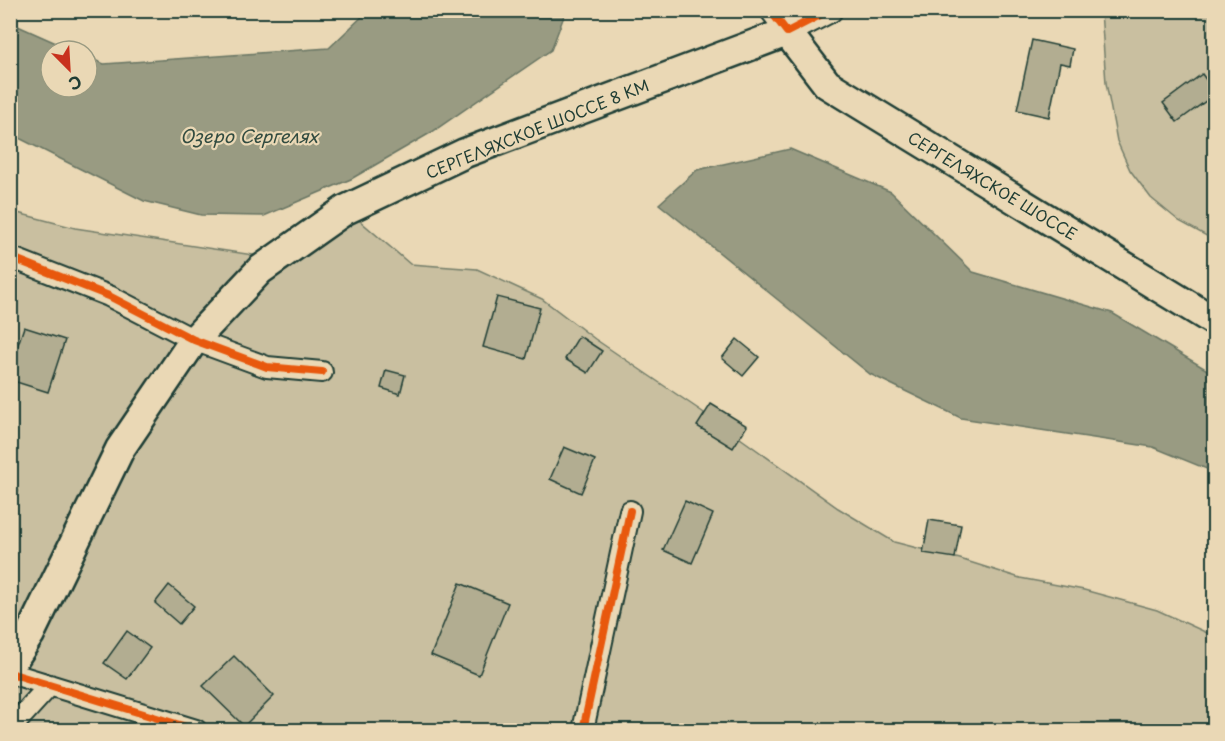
<svg xmlns="http://www.w3.org/2000/svg" width="1225" height="741" font-family="'Playpen Sans',sans-serif">
<rect width="100%" height="100%" fill="#ead8b5"/>
<filter id="ink" filterUnits="userSpaceOnUse"><feTurbulence type="fractalNoise" baseFrequency=".0167" numOctaves="2"/><feDisplacementMap in="SourceGraphic" scale="12" xChannelSelector="R" yChannelSelector="G"/><feConvolveMatrix kernelMatrix="1 2 1 2 8 2 1 2 1" color-interpolation-filters="sRGB"/></filter>
<g filter="url(#ink)">
<path fill="#c9bfa0" stroke="#747e6a" stroke-width="1.5" d="M1101 11H1214V240L1179 221 1151 198 1130 170 1117 141 1106 83Z
M10 211 75 228 280 259 353 215 410 264 477 269 542 299 595 339 719 423 838 508 894 542 960 559 1020 578 1084 590 1157 610 1214 636V730H11Z"/>
<path fill="#999b82" stroke="#687563" stroke-width="1.5" d="M368 11H566L551 50 432 132 351 179 264 216 201 215 144 201 11 134V23L74 51H51V87H87V57L104 64 329 48Z
M790 149 891 192 973 272 1112 313 1214 374V472L1153 447 961 418 870 374 659 204 697 170Z"/>
<path fill="#b2ad91" stroke="#1f3d34" stroke-width="1.5" d="M1032 40 1073 49 1070 65 1060 63 1049 117 1017 110Z
M1202 74 1214 91V95L1177 122 1163 103Z
M497 297 540 308 526 359 483 347Z
M24 327 65 340 48 392 10 380V368Z
M579 336 602 351 588 373 565 359Z
M737 339 759 357 743 376 722 358Z
M386 370 405 375 400 394 381 388Z
M711 404 747 426 733 448 697 426Z
M564 447 595 460 581 493 550 479Z
M10 490 18 491 11 524H10Z
M685 501 713 514 692 563 663 550Z
M929 520 961 525 955 558 923 553Z
M460 583 508 603 479 675 431 655Z
M169 585 194 606 179 624 155 603Z
M127 631 150 648 127 679 104 663Z
M234 656 274 696 244 726 203 686Z"/>
<g fill="none" stroke-linecap="round" stroke-linejoin="round">
<g stroke="#1f3d34" stroke-width="24">
<path id="minor" d="M770 10 787 32
M10 257 109 296 194 340 267 367 322 372
M10 673 196 730
M10 729 50 685
M583 730 630 511"/>
</g>
<g stroke="#1f3d34" stroke-width="28">
<path id="tertiary" d="M787 32 830 10"/>
</g>
<g stroke="#1f3d34" stroke-width="33">
<path id="secondary" d="M10 665 30 634 120 449 194 340 260 270 345 210 465 153 787 32 827 84 1214 321"/>
</g>
<use href="#minor" stroke="#ead8b5" stroke-width="20"/>
<use href="#tertiary" stroke="#ead8b5" stroke-width="24"/>
<use href="#secondary" stroke="#ead8b5" stroke-width="28"/>
<g stroke="#ead8b5" stroke-width="11">
<path id="cycleway" d="M770 10 787 32 830 10
M10 257 109 296 194 340 267 367 322 372
M10 673 196 730
M583 730 630 511"/>
</g>
<use href="#cycleway" stroke="#e8590c" stroke-width="8"/>
</g>
</g>
<g text-anchor="middle" dominant-baseline="central" stroke-width="4.5" stroke-linejoin="round" paint-order="stroke">
<g font-size="16" fill="#1f3d34" stroke="#ead8b5">
<text transform="translate(537 128) rotate(-22)">СЕРГЕЛЯХСКОЕ ШОССЕ 8 КМ</text>
<text transform="translate(993 185) rotate(31)">СЕРГЕЛЯХСКОЕ ШОССЕ</text>
</g>
<g font-size="18" font-style="italic" fill="#314b40" stroke="#ead8b5">
<text x="249" y="135">Озеро Сергелях</text>
</g>
</g>
<rect width="1225" height="741" fill="none" stroke="#ead8b5" stroke-width="36"/>
<rect x="18" y="18" width="1189" height="705" fill="none" stroke="#1f3d34" stroke-width="2" filter="url(#ink)"/>
<g transform="translate(69 69) rotate(156)"><circle r="28" fill="#ead8b5" stroke="#999a81" stroke-width="1.5"/>
<path d="M0-4.5L10 22L0 15L-10 22Z" fill="#c8321e"/>
<text y="-9" font-size="16" font-weight="bold" text-anchor="middle" fill="#1f3d34">С</text>
</g>
</svg>
